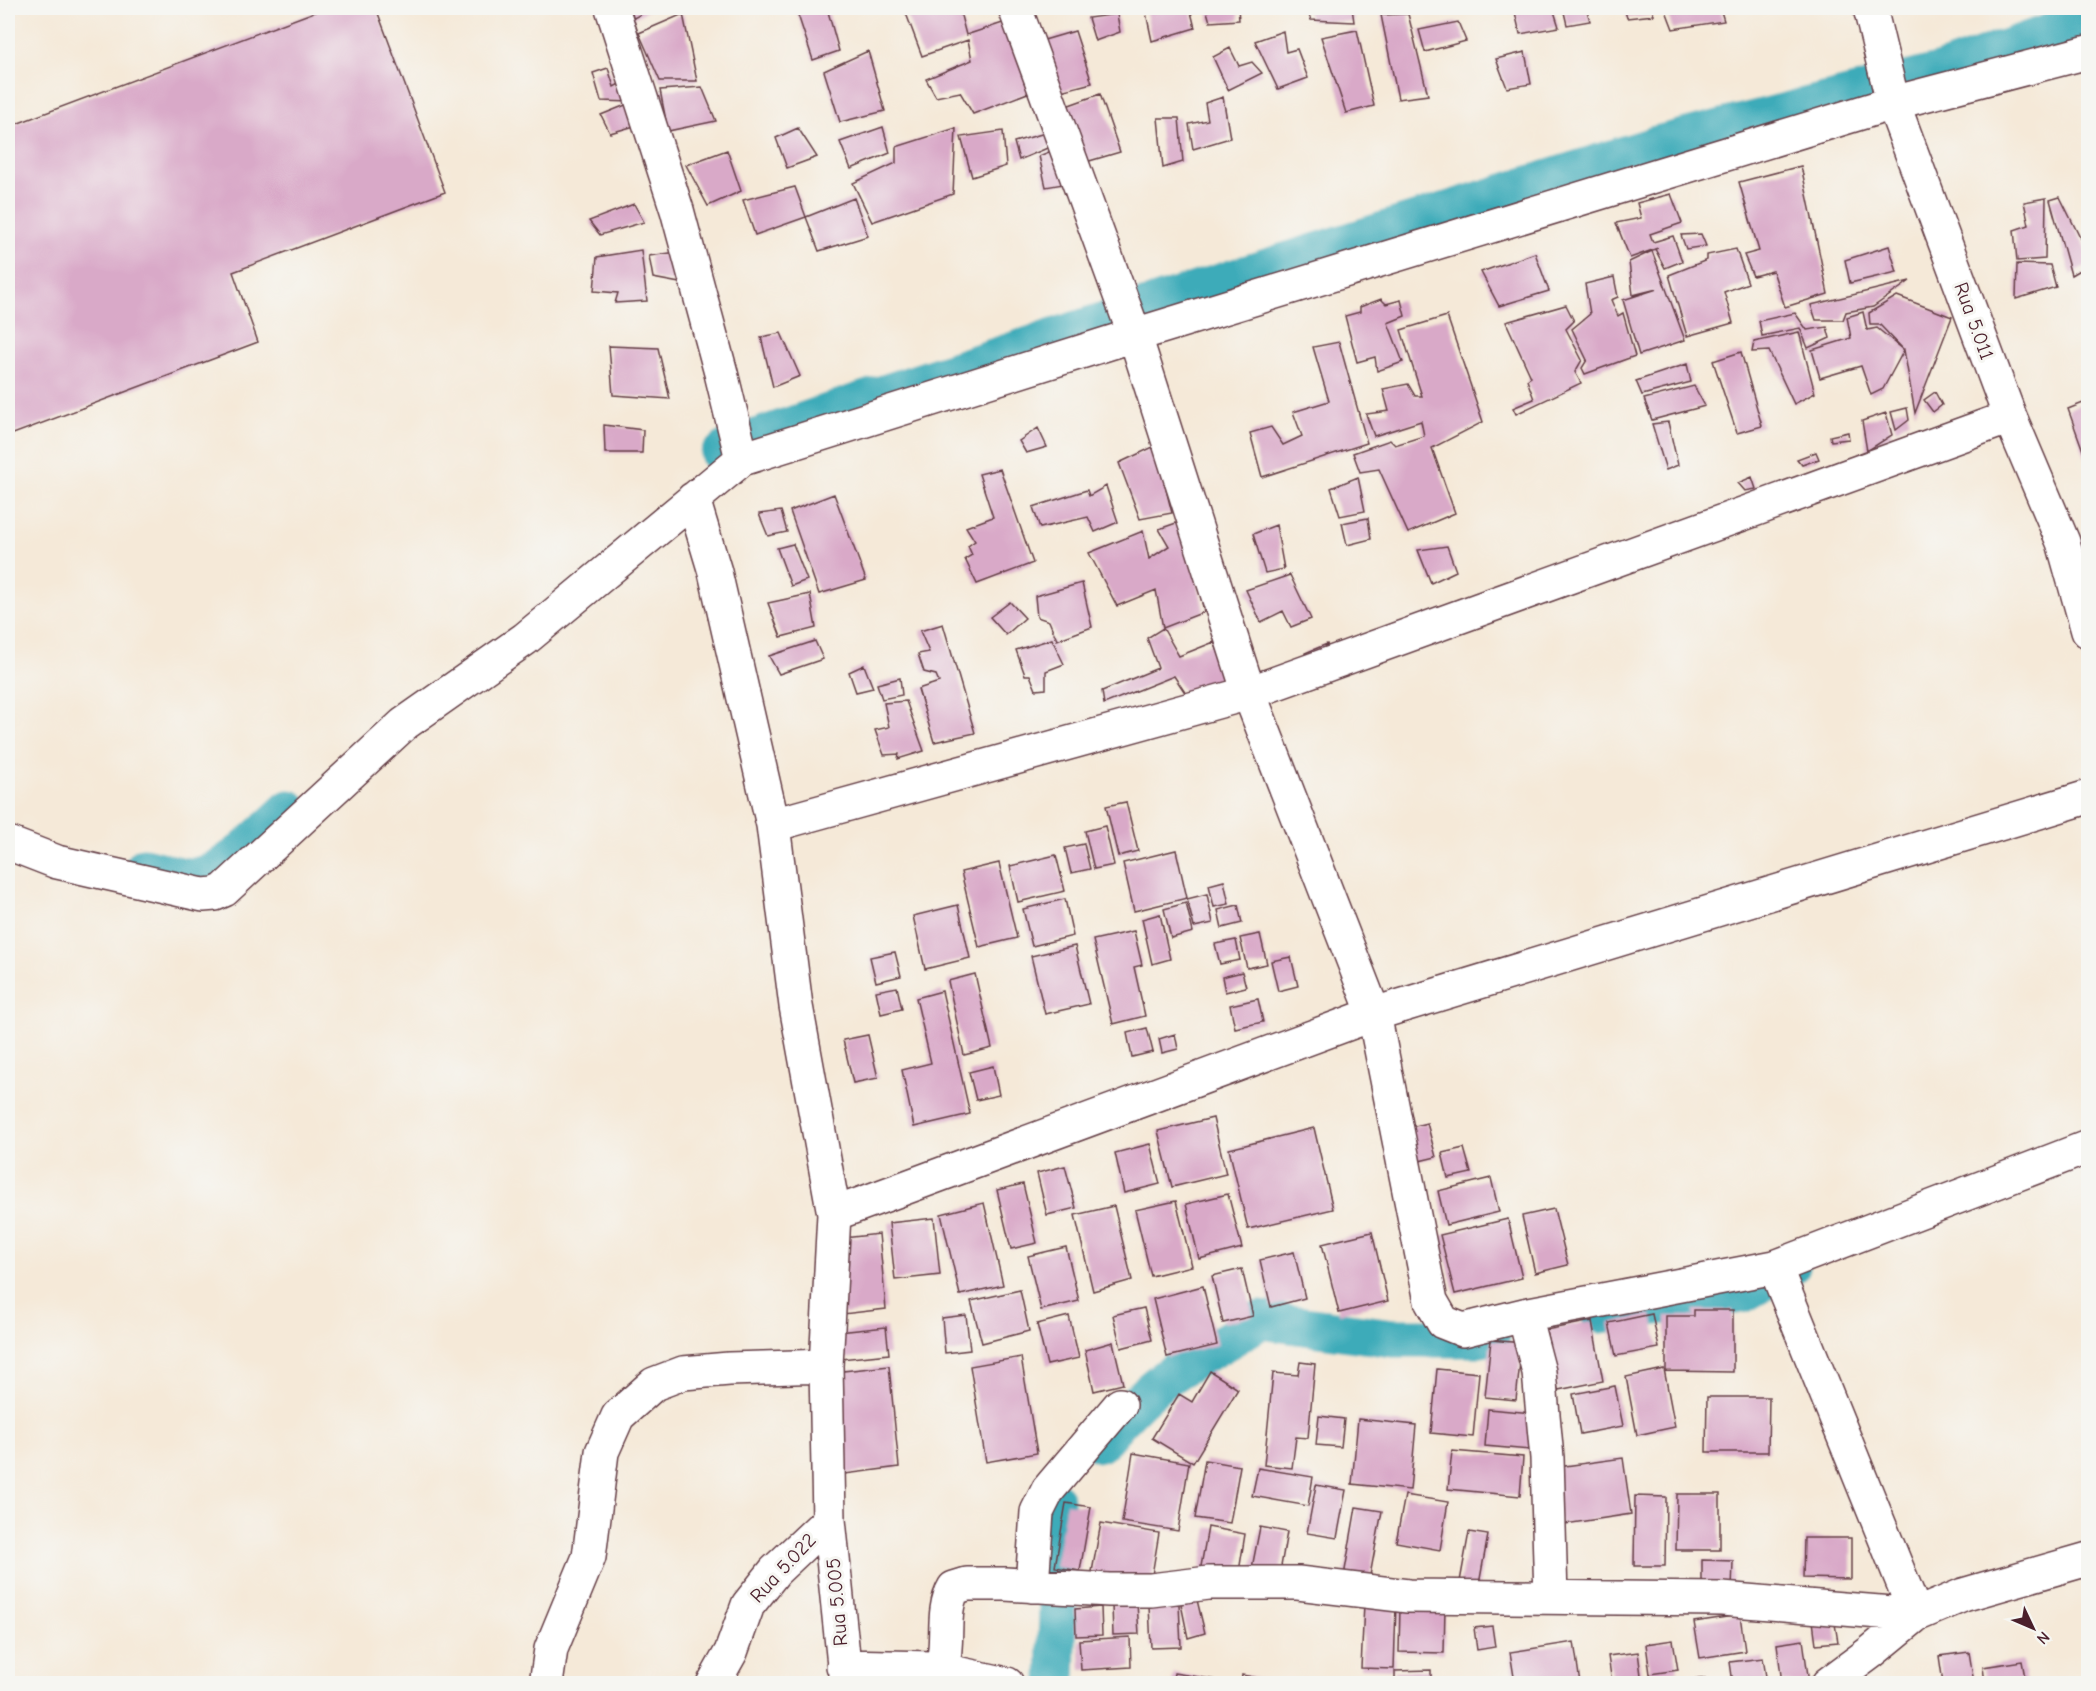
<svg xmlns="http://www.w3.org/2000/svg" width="2096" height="1691" font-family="'Comic Neue',sans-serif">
<rect width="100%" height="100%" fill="#f6f6f2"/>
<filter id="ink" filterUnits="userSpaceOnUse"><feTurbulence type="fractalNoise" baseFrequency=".0167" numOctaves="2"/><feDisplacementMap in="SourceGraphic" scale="12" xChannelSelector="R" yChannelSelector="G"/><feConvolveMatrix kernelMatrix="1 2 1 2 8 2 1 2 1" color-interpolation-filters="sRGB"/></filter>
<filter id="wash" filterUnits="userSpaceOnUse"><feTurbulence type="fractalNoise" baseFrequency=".008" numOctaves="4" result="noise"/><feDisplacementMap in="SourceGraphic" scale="24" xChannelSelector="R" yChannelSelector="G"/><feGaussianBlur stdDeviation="1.35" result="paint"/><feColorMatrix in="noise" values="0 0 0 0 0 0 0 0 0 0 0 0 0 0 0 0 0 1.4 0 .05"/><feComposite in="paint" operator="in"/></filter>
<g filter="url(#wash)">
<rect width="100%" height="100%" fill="#f5e9d8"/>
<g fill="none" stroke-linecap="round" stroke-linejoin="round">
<path stroke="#3cabb9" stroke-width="39" d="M720 455 730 447 854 404 1235 278 1653 146 1938 73 2088 19
M144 867C158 870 176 877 190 877 223 877 265 831 289 809
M1601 1314 1742 1294 1791 1266
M1100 1443C1120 1419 1147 1390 1173 1373 1201 1354 1232 1340 1260 1320L1393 1338H1481L1491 1335
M1055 1501 1047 1527 1058 1606 1056 1684"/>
</g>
<g id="blocks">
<path fill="#d9a9c8" d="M325 8H376L445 192 233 272 258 342 8 436V127Z
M628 8H652L632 19Z
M798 8H827L839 51 813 60 796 9Z
M904 8H959L966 35 1015 19 1038 89 973 114 960 92 936 97 926 79 972 60 968 40 922 56Z
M1145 8H1190L1195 28 1152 41Z
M1206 8H1238L1239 20 1210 22Z
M1306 8H1352L1354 22 1311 20Z
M1514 8H1553L1559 27 1520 34Z
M1563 8H1586L1590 21 1567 25Z
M1624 8H1652L1654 15 1627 18Z
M1665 8H1720L1724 21 1673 29Z
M683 14 697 81H660L639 33Z
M1117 14 1120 32 1095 41 1088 18Z
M1408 14 1428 95 1398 99 1381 15Z
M1458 22 1466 41 1425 52 1419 30Z
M1357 30 1374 106 1346 113 1321 37Z
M1075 31 1092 83 1053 93 1034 43Z
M1283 31 1286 52 1297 49 1308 78 1278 89 1255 41Z
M1230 48 1239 66 1252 62 1262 73 1228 90 1213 57Z
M868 51 885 111 840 122 824 71Z
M1525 52 1531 84 1507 88 1496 59Z
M608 68 614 87 623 82 633 102 601 101 593 73Z
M702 87 716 121 668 131 660 90Z
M1100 94 1120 152 1079 164 1058 109Z
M1223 97 1230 138 1193 149 1189 124 1208 120 1205 103Z
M633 102 638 125 610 133 601 115Z
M1158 118H1179L1183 162 1163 168Z
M883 127 890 153 851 169 840 142Z
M798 128 817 157 787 168 776 138Z
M956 128 953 194 872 222 853 183 896 163V147Z
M1003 131 1006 166 972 177 961 137Z
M1052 131 1057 144 1019 160 1014 142Z
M1059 148 1069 183 1046 187 1039 156Z
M727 150 741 191 708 206 686 165Z
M1801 166 1828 294 1785 307 1773 271 1753 276 1744 255 1759 251 1739 182Z
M795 187 806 217 755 235 743 200Z
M1671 194 1682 223 1650 234 1653 242 1673 236 1682 261 1665 268 1655 249 1658 248 1630 258 1616 223 1641 218 1637 203Z
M2060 197 2088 254V265L2071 275 2050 200Z
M854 198 868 236 819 251 806 217Z
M2046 198 2045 259 2017 261 2014 230 2029 225 2024 202Z
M634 204 644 222 600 235 589 221Z
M1701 234 1706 246 1686 249 1681 235Z
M1889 246 1897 272 1850 283 1845 260Z
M1736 249 1748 283 1724 292 1733 323 1687 336 1669 275 1707 260V255Z
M641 250 647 301 615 303 618 293 594 291 597 257Z
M1652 251 1685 340 1639 355 1623 300 1657 289 1633 295 1629 262Z
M677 252 685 284 653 278 649 256Z
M1535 253 1549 291 1499 306 1481 272Z
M2017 264 2050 265 2056 287 2016 299Z
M1614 277 1618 297 1611 300 1618 316 1623 313 1635 356 1585 374 1582 368 1587 360 1572 329 1590 314 1585 284Z
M1910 281 1873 307 1846 312 1843 320H1816L1811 305Z
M1897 296 1952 317 1915 413 1904 350 1883 389 1871 395 1861 366 1820 378 1812 350 1851 338 1847 317 1863 312 1867 330 1877 328 1904 350 1880 325H1870L1869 313Z
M1381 299 1386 304 1401 300 1405 316 1388 323 1403 362 1377 371 1375 357 1357 362 1345 316 1360 312V307Z
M1566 305 1574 321 1566 329 1582 360 1575 372 1581 383 1516 414 1513 408 1534 399 1527 380 1531 377 1506 322Z
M1795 313 1807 330 1827 327 1830 338 1808 348 1800 328 1762 336 1759 321Z
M1447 316 1483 422 1432 448 1455 513 1408 533 1379 469 1360 472 1353 453 1390 440 1395 445 1424 436 1421 421 1374 436 1366 414 1389 411 1383 389 1408 384 1415 396H1422L1401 330Z
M1799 332 1815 393 1794 404 1769 351 1752 352 1754 342Z
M781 333 800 376 773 387 761 337Z
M1339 342 1367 443 1262 477 1250 433 1271 427 1283 445 1302 436 1293 412 1329 401 1313 347Z
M609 346 658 348 670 399 613 395Z
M1741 352 1762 426 1737 433 1713 361Z
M1687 364 1691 382 1642 395 1636 381Z
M1694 386 1705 406 1652 420 1644 399Z
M1935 392 1942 405 1933 412 1924 400Z
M2088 401V458L2086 459 2068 409Z
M1907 408 1909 420 1896 430 1891 412Z
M1886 413 1892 435 1867 451 1862 421Z
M1668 422 1678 465 1666 470 1652 424Z
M604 425 643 430 642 453H605Z
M1038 428 1047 447 1026 453 1019 441Z
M1848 432 1849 439 1831 441 1830 436Z
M1155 446 1172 513 1140 519 1119 463Z
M1816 452 1819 459 1802 465 1797 459Z
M1000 469 1033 563 977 584 965 559 972 555 968 546 975 541 966 527 993 517 979 474Z
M1358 477 1365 511 1340 516 1331 488Z
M1752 477 1756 489 1745 491 1738 483Z
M1106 486 1118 522 1095 532 1088 517 1040 528 1033 507 1087 490 1089 496Z
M834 494 866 580 819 594 790 511Z
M781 511 787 532 768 536 759 514Z
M1368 518 1371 539 1347 545 1342 523Z
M1185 520 1204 612 1163 628 1156 590 1117 606 1089 553 1143 531 1149 559 1169 546 1159 529Z
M1276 525 1284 569 1265 573 1253 534Z
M793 544 807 580 791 586 777 548Z
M1447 546 1456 571 1431 583 1418 550Z
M1290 575 1311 619 1291 627 1283 611 1261 622 1246 590Z
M1082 583 1092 627 1057 640 1049 621 1037 617 1035 596Z
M810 594 816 628 781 637 768 603Z
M1010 602 1025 618 1006 635 990 617Z
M943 624 975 733 934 742 918 689 939 682 936 675 924 672 918 654 929 652 920 631Z
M1163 628 1179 656 1214 642 1232 685 1190 700 1174 676 1104 704 1102 691 1158 668 1147 638Z
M1052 639 1064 664 1046 671V689L1036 690 1030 675H1025L1016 650Z
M815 641 823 659 779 674 769 656Z
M1327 644 1332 658 1305 663V653Z
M864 665 873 688 856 692 849 672Z
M900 678 902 695 882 699 877 684Z
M906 701 924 751 898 759 899 754 884 755 875 730 889 727 884 703Z
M1126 802 1138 851 1118 856 1106 806Z
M1105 826 1114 865 1094 869 1085 831Z
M1084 844 1090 869 1071 873 1065 848Z
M1176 850 1187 898 1134 911 1123 863Z
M1056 855 1065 891 1018 902 1010 866Z
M999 863 1017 938 979 947 961 872Z
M1224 881 1229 904 1214 907 1209 885Z
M1207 894 1213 923 1194 927 1187 899Z
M1065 899 1073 936 1032 946 1023 909Z
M1186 903 1193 932 1171 938 1164 909Z
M958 905 970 958 925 969 913 916Z
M1238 905 1242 923 1222 928 1218 910Z
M1160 914 1170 959 1152 964 1142 919Z
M1134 931 1142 965 1134 967 1145 1016 1113 1024 1093 940Z
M1260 934 1267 964 1247 968 1240 938Z
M1236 940 1240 960 1220 964 1215 944Z
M1075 946 1089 1004 1045 1014 1031 956Z
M895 952 901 976 876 982 870 957Z
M1291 957 1298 986 1278 991 1271 961Z
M1242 972 1246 987 1225 992 1222 977Z
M975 974 992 1048 964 1055 948 981Z
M897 987 902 1009 881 1014 876 991Z
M942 991 970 1114 914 1127 902 1070 931 1063 916 998Z
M1258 999 1263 1022 1235 1028 1230 1005Z
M1147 1028 1153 1052 1132 1057 1127 1033Z
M1175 1034 1178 1049 1162 1053 1159 1039Z
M868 1035 878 1078 853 1083 843 1040Z
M993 1066 999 1095 976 1100 969 1072Z
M1213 1118 1226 1174 1172 1187 1158 1131Z
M1427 1123 1436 1157 1415 1162 1407 1128Z
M1314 1128 1333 1209 1248 1229 1229 1149Z
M1150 1144 1160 1184 1124 1193 1115 1153Z
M1464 1148 1471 1173 1448 1178 1442 1153Z
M1065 1166 1076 1208 1047 1215 1037 1173Z
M1491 1178 1499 1212 1446 1225 1438 1191Z
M1023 1184 1037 1243 1011 1249 997 1190Z
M1228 1194 1242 1248 1199 1259 1186 1204Z
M1176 1201 1192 1266 1151 1276 1135 1210Z
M984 1203 1003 1285 960 1295 941 1214Z
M1114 1206 1132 1280 1093 1291 1075 1215Z
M1554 1209 1568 1265 1535 1273 1522 1216Z
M934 1218 940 1275 895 1280 889 1223Z
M1508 1219 1522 1278 1455 1294 1440 1235Z
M1372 1232 1388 1301 1339 1313 1322 1244Z
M879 1234 886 1309 843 1314 835 1239Z
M1066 1247 1079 1301 1041 1310 1028 1256Z
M1294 1252 1305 1298 1271 1307 1260 1260Z
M1242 1269 1253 1316 1223 1323 1212 1276Z
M1203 1286 1217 1345 1167 1357 1153 1299Z
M1020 1290 1029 1331 982 1343 971 1301Z
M1144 1308 1152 1340 1121 1348 1113 1315Z
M1694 1310H1733V1372L1666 1371V1316H1694Z
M1652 1314 1659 1348 1616 1356 1609 1323Z
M966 1315 970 1350 945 1353 942 1318Z
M1069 1316 1079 1358 1047 1365 1037 1324Z
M1592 1321 1603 1381 1558 1390 1546 1330Z
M886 1327 889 1354 841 1359 839 1332Z
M1491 1340 1522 1343 1516 1400 1485 1397Z
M1113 1342 1123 1384 1094 1391 1085 1350Z
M1021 1357 1037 1453 986 1462 970 1366Z
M1300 1362 1315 1364 1308 1438 1296 1437 1292 1468 1264 1465 1273 1373 1298 1375Z
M889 1366 899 1467 845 1474 834 1372Z
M1437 1369 1479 1373 1473 1437 1431 1433Z
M1664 1369 1675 1427 1637 1435 1626 1377Z
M1210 1371 1238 1389 1193 1463 1152 1438 1179 1394 1192 1402Z
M1615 1386 1623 1426 1580 1434 1573 1394Z
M1707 1397H1769L1768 1452H1706Z
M1488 1409 1534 1413 1530 1450 1485 1446Z
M1319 1416 1344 1419 1341 1447 1316 1445Z
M1358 1419 1416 1425 1410 1490 1352 1484Z
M1452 1451 1523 1457 1520 1496 1448 1489Z
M1133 1453 1189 1463 1178 1531 1122 1522Z
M1623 1458 1631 1514 1559 1525 1551 1468Z
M1205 1460 1240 1466 1230 1523 1195 1518Z
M1258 1468 1313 1477 1308 1506 1252 1496Z
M1316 1485 1346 1490 1337 1538 1307 1533Z
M1677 1494H1720V1550H1676Z
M1405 1495 1448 1502 1440 1550 1396 1542Z
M1635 1496 1666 1497 1665 1566H1634Z
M1066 1503 1091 1507 1080 1571 1055 1567Z
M1356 1507 1382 1511 1369 1581 1344 1576Z
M1101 1523 1159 1533 1150 1587 1091 1577Z
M1208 1527 1245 1534 1238 1578 1200 1572Z
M1260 1527 1287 1532 1279 1578 1251 1573Z
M1469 1532 1488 1535 1478 1590 1459 1587Z
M1804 1538H1851V1579L1803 1578Z
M1702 1560 1733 1561 1732 1590H1702Z
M1197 1600 1205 1633 1188 1638 1181 1604Z
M1137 1603 1139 1634 1113 1635 1112 1604Z
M1179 1604 1181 1647 1151 1648 1149 1605Z
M1364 1604 1396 1605 1394 1669 1361 1668Z
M1400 1606H1445L1444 1653 1399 1652Z
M1101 1607 1102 1635 1076 1636 1075 1609Z
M1740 1615 1745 1651 1700 1658 1694 1622Z
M1834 1618 1838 1642 1816 1644 1813 1621Z
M1492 1626 1495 1647 1477 1650 1474 1628Z
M1130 1637 1131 1667 1081 1670 1079 1640Z
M1673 1640 1678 1670 1650 1674 1646 1644Z
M1803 1640 1809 1683H1782L1777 1644Z
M1574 1642 1580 1683H1515L1510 1652Z
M1638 1652 1642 1683H1612L1608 1656Z
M1969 1652 1974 1683H1943L1939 1656Z
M1763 1658 1767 1683H1733L1730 1662Z
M2022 1661 2026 1683H1985L1983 1667Z
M1431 1670V1683H1395V1671Z
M1174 1673 1230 1682 1229 1683H1172Z
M1242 1675 1269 1680 1268 1683H1241Z
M1705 1678 1706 1683H1678L1677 1682Z"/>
</g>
</g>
<g filter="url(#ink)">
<use href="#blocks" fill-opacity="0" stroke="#643d45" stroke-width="1.5"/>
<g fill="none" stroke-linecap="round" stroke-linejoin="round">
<g stroke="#643d45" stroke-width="36">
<path id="minor" d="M612 8 677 210 721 373 742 459
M1015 8 1135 336 1249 693 1374 1014 1431 1301 1443 1322 1463 1330 1524 1315 1775 1267 2088 1147
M1870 8 1893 103 2010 417 2063 542 2088 631
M693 499 715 572 773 825 796 1006 834 1214 826 1366 829 1520 846 1684
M773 825 1249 693 2010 417
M8 843 57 862 203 895 215 894 224 890 404 724 525 639 742 459 1125 338 1893 103 2088 52
M834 1214 1374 1014 2088 797
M1524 1315 1539 1372 1547 1458 1551 1597
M1032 1586 1037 1512 1048 1490 1120 1405
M843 1666 933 1668 943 1663C949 1639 941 1610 954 1588L967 1584H1005L1109 1590H1151L1209 1583H1298L1408 1596 1722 1599 1916 1615 1775 1267
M933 1668 1007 1684
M546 1684 551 1649 589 1557 602 1452 618 1416 654 1384 683 1373 729 1369 826 1366
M713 1684 731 1652 748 1605 775 1571 829 1520
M1828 1684 1871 1652 1916 1615 1963 1595 2088 1559"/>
</g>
<use href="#minor" stroke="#fff" stroke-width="33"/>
</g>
</g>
<g text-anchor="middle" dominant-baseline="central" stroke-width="6" stroke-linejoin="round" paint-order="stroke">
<g font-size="20" fill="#4a1f2b" stroke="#f6f6f2">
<text transform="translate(1974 321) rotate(70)">Rua 5.011</text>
<text transform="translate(783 1568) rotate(-47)">Rua 5.022</text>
<text transform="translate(837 1602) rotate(-95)">Rua 5.005</text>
</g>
</g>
<rect width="2096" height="1691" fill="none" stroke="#f6f6f2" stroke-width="30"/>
<g transform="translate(2033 1628) rotate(134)" stroke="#f6f6f2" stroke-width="4.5" paint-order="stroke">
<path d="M0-4.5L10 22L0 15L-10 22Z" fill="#4a1f2b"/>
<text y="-9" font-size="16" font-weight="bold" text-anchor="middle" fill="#4a1f2b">N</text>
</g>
</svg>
